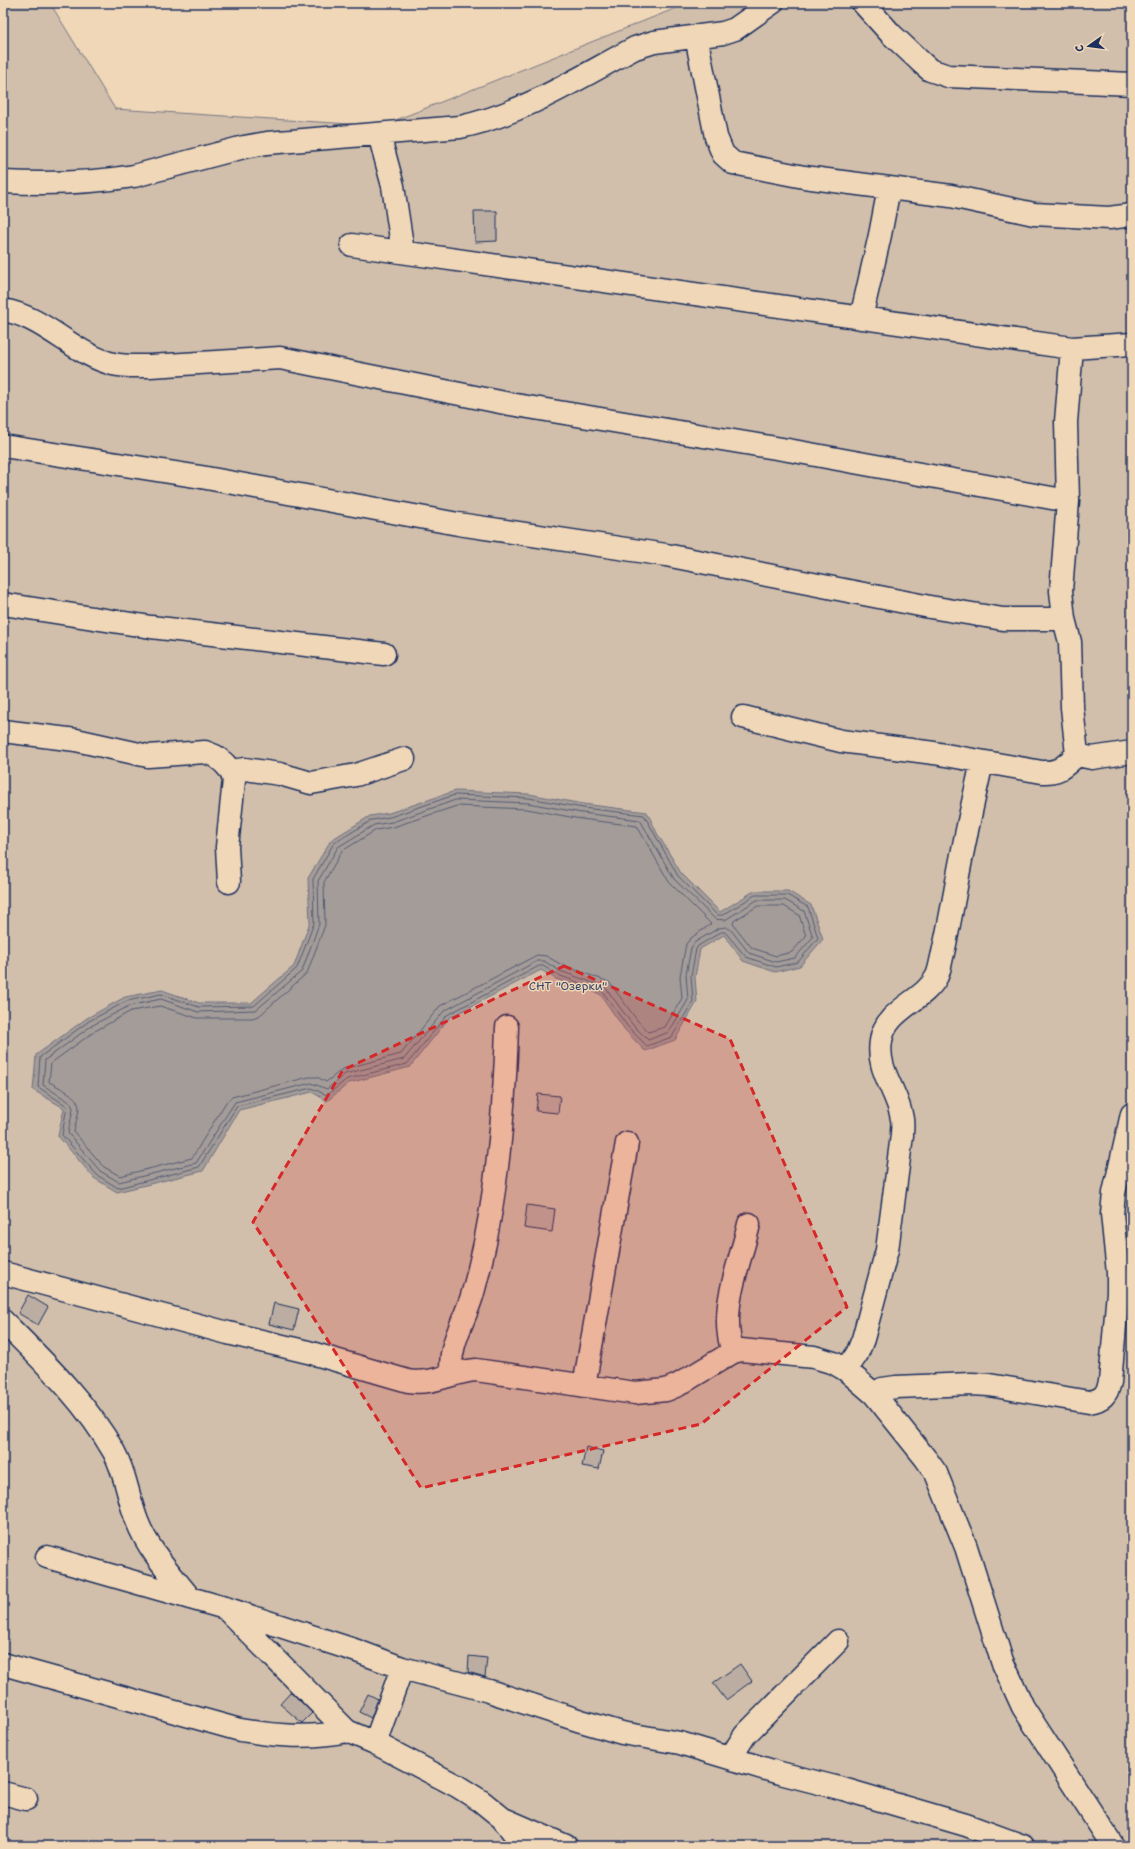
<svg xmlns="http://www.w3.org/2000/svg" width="1135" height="1849" font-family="'Shantell Sans',sans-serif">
<rect width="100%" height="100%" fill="#f0d7b8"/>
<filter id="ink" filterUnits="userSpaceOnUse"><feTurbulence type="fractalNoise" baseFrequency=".025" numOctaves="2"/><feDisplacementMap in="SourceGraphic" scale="8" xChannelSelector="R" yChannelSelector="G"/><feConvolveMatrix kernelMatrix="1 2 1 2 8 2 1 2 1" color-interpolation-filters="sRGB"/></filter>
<g filter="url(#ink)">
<path fill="#d1bfab" stroke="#767784" d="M3 3H50L115 109 381 126 689 3H1132V1846H3Z"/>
<path fill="#a49c98" stroke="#6d7081" d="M455 791 529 794 583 804 647 812 657 833 681 873 720 912 754 891H788L811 905 823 939 800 966 775 972 743 961 724 935 700 949 695 977 697 1002 675 1040 645 1051 625 1030 600 994 556 979 541 970 449 1018 410 1067 349 1083 327 1101 312 1092 239 1110 203 1171 117 1192 94 1178 58 1136 64 1108 33 1090 36 1055 87 1018 125 997 162 990 199 1003H251L294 966 310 922 308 878 331 840 370 816 389 813Z"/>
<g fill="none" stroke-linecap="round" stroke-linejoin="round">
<path stroke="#525b75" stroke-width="1" d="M455 795 529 798 583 808 644 815 678 876 717 915H723L755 895H787L808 907 818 938 798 962 776 967 746 957 725 932H721L698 946 696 949 691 976 693 1001 672 1037 647 1046 628 1027 602 991 558 975 543 966H539L447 1015 407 1064 347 1079 327 1095 311 1088 237 1106 199 1167 118 1188 97 1175 62 1135 67 1106 38 1087 40 1057 89 1021 127 1001 161 994 199 1007 254 1006 297 968 314 923 313 879 334 843 372 820 390 817Z
M456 800 528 803 582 813 640 820 674 879 715 919 725 920 757 900H785L804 911 813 937 795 958 776 962 749 953 731 930 726 927 719 928 695 942 691 948 686 975 688 1000 669 1032 648 1040 632 1024 605 987 560 971 544 961H537L444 1011 404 1059 345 1074 327 1089 311 1083 235 1102 196 1163 119 1182 100 1171 68 1133 73 1109 71 1103 43 1085 45 1060 91 1026 129 1006 161 999 198 1012 256 1010 302 971 319 924 318 881 338 847 374 825 392 822Z
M457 806 527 809 581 819 637 826 669 882 711 924 691 938 686 944 680 976 682 998 665 1027 648 1032 637 1020 609 982 562 965 546 956 537 955 440 1006 401 1054 343 1069 326 1082 317 1077H309L232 1097 226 1102 192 1158 120 1176 104 1167 74 1132C75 1124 78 1117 79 1109 79 1095 60 1088 49 1082L51 1063 95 1031 131 1011 160 1006 197 1018H252L259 1016 307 973 325 925 324 882 342 851 376 830 393 827Z
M758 906H784L799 915 806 936 792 952 776 956 752 948 733 924 734 921Z"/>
</g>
<path fill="#bbada2" stroke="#1b2f5e" d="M474 211H497V241L475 242Z
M538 1094 560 1096 558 1113 536 1111Z
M527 1205 555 1209 552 1232 524 1228Z
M28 1295 48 1307 38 1325 18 1313Z
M274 1303 299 1309 294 1330 269 1324Z
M586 1447 603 1451 599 1469 582 1466Z
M469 1656 487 1658 485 1677 468 1672Z
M740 1664 752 1681 726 1700 713 1683Z
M291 1692 312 1713 302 1723 280 1704Z
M368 1694 378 1699 371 1718 359 1712Z"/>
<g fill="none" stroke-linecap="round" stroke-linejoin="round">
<g stroke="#1b2f5e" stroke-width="25">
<path id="minor" d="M863 3 891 34 923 64 930 70 948 76 1132 84
M696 36 716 137 723 154 733 163 804 177 951 196 1034 214 1109 218 1132 215
M379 134 393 186 403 252
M3 182C46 184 92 183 134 176L244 147 267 143 460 127C523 114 578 78 635 48L654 42 723 33 735 29 772 3
M352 245 1072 348
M3 310C45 317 73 354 113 364 125 367 137 366 150 366L280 358 510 404 788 450 1068 501
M861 318 880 235 889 188
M3 446 201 477 458 524 666 555 930 607 1003 619H1064
M3 604 151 627 384 654
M743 717 841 741 934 753 1042 772C1060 773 1064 766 1077 755
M3 731 76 740 148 756 205 752 215 756 224 763 231 771 234 780 227 847 229 882
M1077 755 1072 707 1070 642 1064 619 1061 591 1068 501 1066 422 1072 348 1132 344
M1077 755 1092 758 1132 752
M231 771 245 769 280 774 311 783 356 775 404 759
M3 1273 228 1333 308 1352 408 1381C434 1385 451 1372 476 1370L635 1393 666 1390 678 1385 733 1352 741 1350 814 1357 834 1363 846 1370 874 1394 926 1459 936 1473 966 1547 1002 1661 1023 1707 1113 1846
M3 1321C43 1361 86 1402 114 1452 126 1474 128 1498 137 1521 148 1550 171 1574 190 1598
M733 1352C718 1310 740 1265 749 1224
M846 1370 857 1354 863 1339 887 1250 902 1135C902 1130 903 1124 902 1119 898 1091 876 1071 881 1041 885 1009 924 1002 937 976 940 969 941 960 943 953 948 931 952 909 956 887 963 845 973 803 982 762
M452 1374C447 1348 464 1322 472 1296 477 1279 481 1261 485 1243 499 1172 505 1100 507 1027
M584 1386 627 1143
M874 1394 882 1389 896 1387 972 1384 989 1385 1089 1402C1102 1400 1107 1395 1110 1382L1118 1292V1273L1112 1214 1114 1193 1132 1114
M47 1557 225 1608 357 1651 402 1668 489 1691 581 1721 622 1733 680 1743 776 1772 843 1789 966 1825 1023 1846
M227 1610 347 1731 375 1743 457 1786 481 1801 502 1818 524 1846
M3 1664 240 1730C278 1736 309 1739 347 1731
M375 1743 402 1668
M731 1757 745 1735 838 1641
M3 1793 26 1799
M506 1820 566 1846"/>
</g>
<use href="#minor" stroke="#f0d7b8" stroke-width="22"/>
</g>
</g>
<path fill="#d62828" fill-opacity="0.2" stroke="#d62828" stroke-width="3" stroke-dasharray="8 5" stroke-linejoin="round" d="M564 966 730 1039 847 1307 701 1424 421 1488 253 1222 343 1070Z"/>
<g text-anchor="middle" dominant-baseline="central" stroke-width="3" stroke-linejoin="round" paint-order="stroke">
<g font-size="12" fill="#36456a" stroke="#f0d7b8">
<text x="568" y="986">СНТ "Озерки"</text>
</g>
</g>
<rect width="1135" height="1849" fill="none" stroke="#f0d7b8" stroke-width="16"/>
<rect x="8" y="8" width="1119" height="1833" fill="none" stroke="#1b2f5e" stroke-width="1.5" filter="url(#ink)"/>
<g transform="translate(1089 46) rotate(256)" stroke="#f0d7b8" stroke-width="3" paint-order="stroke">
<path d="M0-3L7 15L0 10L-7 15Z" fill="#1b2f5e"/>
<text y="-6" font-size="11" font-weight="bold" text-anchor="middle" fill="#1b2f5e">С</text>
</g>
</svg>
